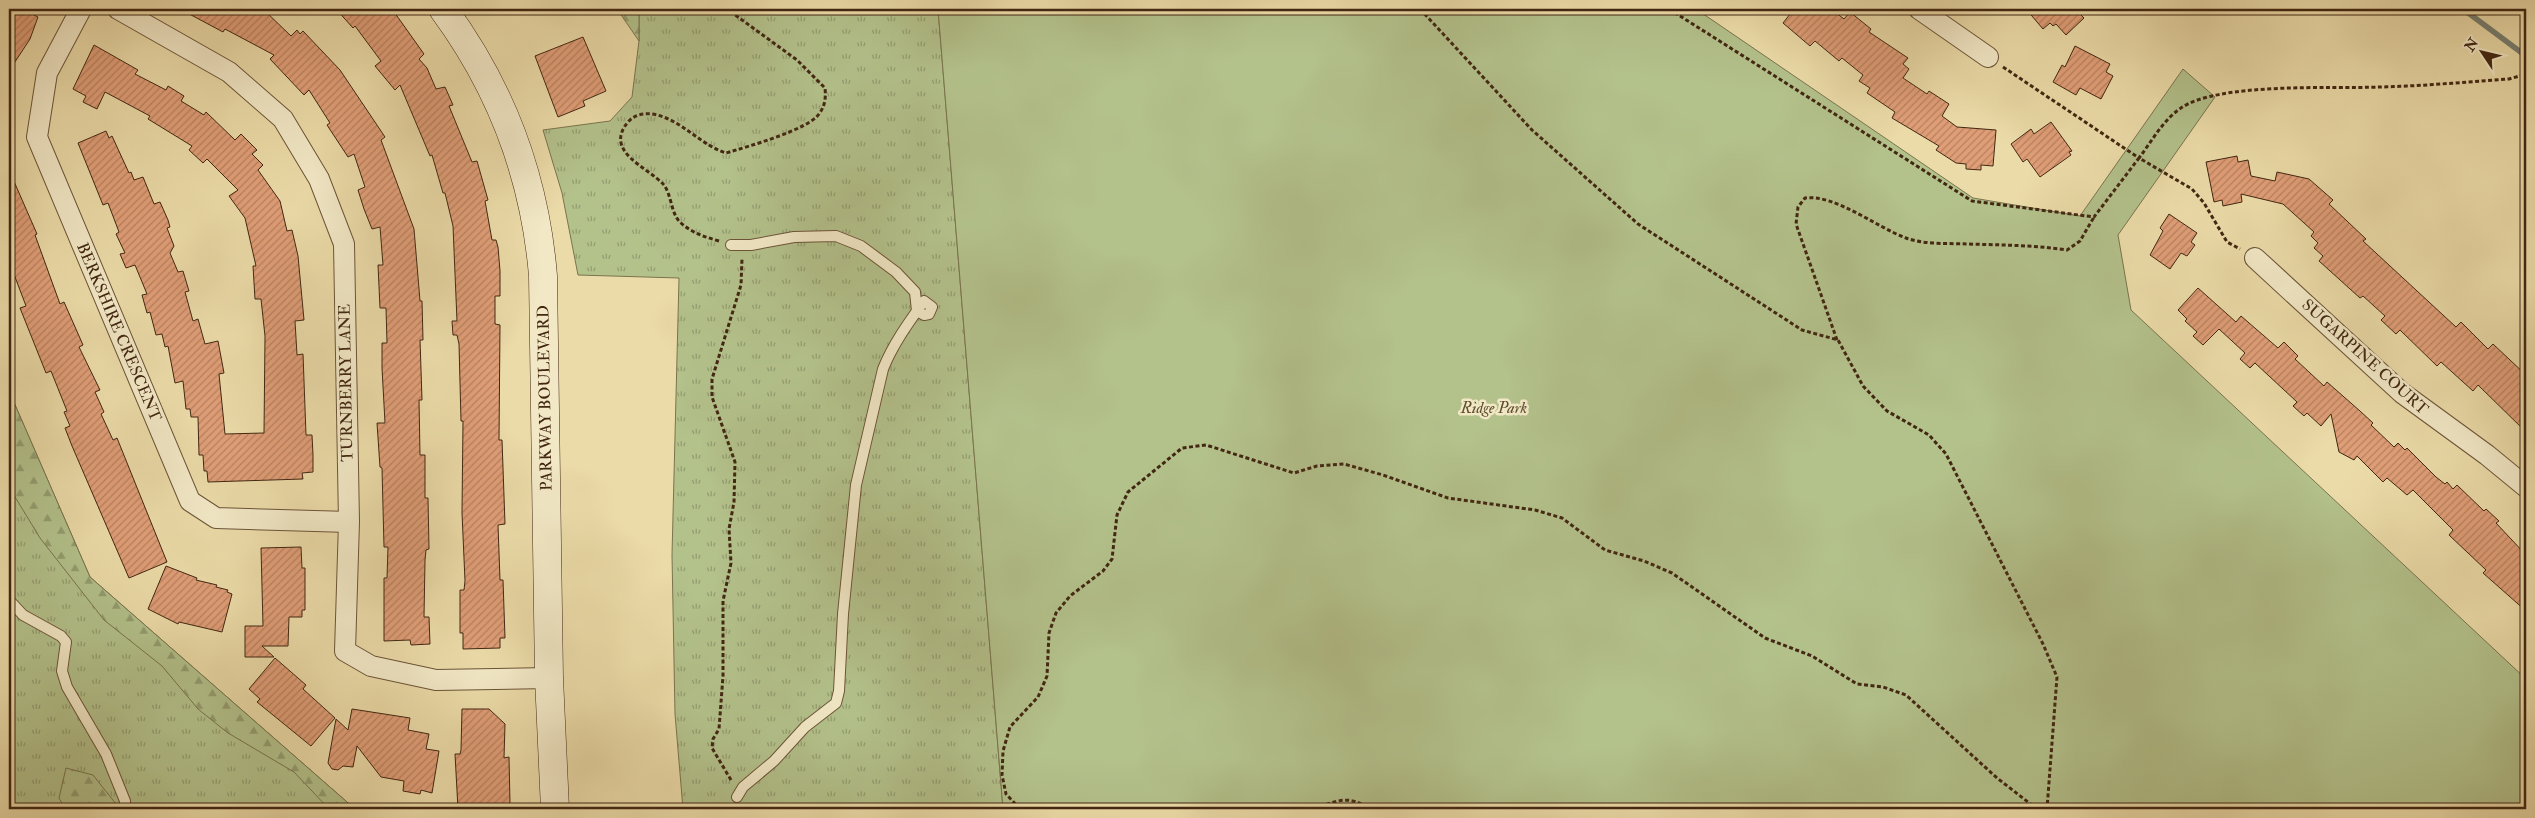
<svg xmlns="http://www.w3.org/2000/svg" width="2535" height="818" font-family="'IM FELL Double Pica',serif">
<defs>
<pattern id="grass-tufts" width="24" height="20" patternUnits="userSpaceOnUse" patternTransform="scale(1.25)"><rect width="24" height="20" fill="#b3c18b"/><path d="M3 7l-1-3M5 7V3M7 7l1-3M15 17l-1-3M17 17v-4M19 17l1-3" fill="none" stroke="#939d70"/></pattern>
<pattern id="forest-firs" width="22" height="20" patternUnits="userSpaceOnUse" patternTransform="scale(1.25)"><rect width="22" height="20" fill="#b3c18b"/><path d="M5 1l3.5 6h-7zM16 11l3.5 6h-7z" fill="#939d70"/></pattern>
<pattern id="building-hatch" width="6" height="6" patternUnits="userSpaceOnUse" patternTransform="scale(1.25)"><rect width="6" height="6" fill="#e09e77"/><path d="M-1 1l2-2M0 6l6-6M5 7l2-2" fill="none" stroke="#b78160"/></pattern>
</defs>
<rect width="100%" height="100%" fill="#ebdba8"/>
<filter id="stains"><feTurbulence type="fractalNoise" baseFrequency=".004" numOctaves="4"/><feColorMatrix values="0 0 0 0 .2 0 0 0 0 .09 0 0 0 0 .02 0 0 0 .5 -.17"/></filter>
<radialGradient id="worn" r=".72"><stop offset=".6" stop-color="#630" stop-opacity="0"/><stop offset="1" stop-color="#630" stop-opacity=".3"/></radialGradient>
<path fill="url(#grass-tufts)" stroke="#7a744e" d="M639 9H938L1003 809H683L675 714 672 555 679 278 578 275 562 193 543 130 610 121 632 97 639 41Z
M9 391 90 577 355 809H9Z"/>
<path fill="url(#forest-firs)" stroke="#7a744e" d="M617 9H639V41Z
M9 391 90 577 355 809H329L294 772 228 733 198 709 162 666 104 620 40 538 9 487Z
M66 768 93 775 120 809H65L59 798Z"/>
<path fill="#b3c18b" stroke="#7a744e" d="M938 9H1696L1973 198 2080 216 2183 69 2215 97 2118 235 2131 310 2526 679V809H1003Z"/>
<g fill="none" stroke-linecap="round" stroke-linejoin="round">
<path stroke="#777f72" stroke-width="5.5" d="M2463 9 2526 56"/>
</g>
<path fill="url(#building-hatch)" stroke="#422712" d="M9 9H23L38 17 30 39 9 71Z
M180 9H263L291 36 297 30 300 34 303 31 340 70 385 137 381 140 414 229 420 301H422L423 340H420L422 400H419L420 455H425V498H428L429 549 426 550 425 560 424 617H429L430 644 411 645 410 640 384 641V578H387L388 547H384L382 468 380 467 377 423H385L382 368V343H387L386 308H380L378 265H383L380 227 372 229 364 209 358 190 365 187 354 154 348 157 327 125 330 123 309 90 304 95 270 59 274 55 225 29 223 32Z
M336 9H392L424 54 419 59 427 68 436 89 445 87 453 105 449 106 472 162 477 161 488 200 485 201 492 240H496L498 247 500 271V296H495V324L500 325 499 440H502L505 524 498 525 500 580H503L505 638H500V648L463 649V633H460V590H464L465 581 462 513 463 421H461L459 344 457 335H453L452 321H457L453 226 445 193H443L432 155 430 156 400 85 395 90 375 66 381 61 355 26 353 28Z
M1794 9H1831L1844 19 1850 12 1871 29 1869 32 1908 58 1903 64 1909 69 1903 78 1927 94 1929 91 1949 104 1942 116 1957 127 1996 130 1993 166 1981 165V170L1966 169V164L1956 163 1936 150 1939 146 1892 118 1895 112 1867 93 1870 88 1859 81 1863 75 1842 58 1839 61 1815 41 1810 46 1783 23Z
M2026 9H2075L2084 18 2066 35 2056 24 2053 26 2050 23 2043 29Z
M583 37 606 91 583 101 585 106 558 117 535 56Z
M94 45 138 70 135 74 166 90 168 86 184 96 181 101 204 115 206 112 235 140 241 134 257 150 252 154 263 165 258 170 280 201 287 231 292 230 298 256 304 320 295 321 297 355 303 354 306 435H312L313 455V472L302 473 303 479 208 482 207 471H204L203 455H199L198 417H191L190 409H186L183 381 175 383 168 346 165 347 162 334 156 335 150 312 147 313 142 295 147 294 135 265 126 268 120 254 125 253 116 234 119 232 108 203 103 205 78 143 106 131 109 138 112 136 129 173 131 172 134 180 143 177 154 204 160 202 168 220 170 227 167 228 174 246 170 253 178 272 183 271 189 291 185 292 193 321 198 319 205 344 218 341 224 373 219 374 225 434 264 433 265 336 261 299H255L253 266H256L245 218 229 196 238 190 207 159 203 163 189 150 192 146 148 119 150 116 105 92 97 109 83 102 86 96 73 89Z
M2075 46 2110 64 2106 72 2113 76 2101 99 2080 88 2076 95 2053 82 2062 65 2065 67Z
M2051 122 2072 151 2069 152 2071 155 2040 177 2027 159 2023 162 2011 144 2031 129 2034 134Z
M2237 156 2238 162 2248 160 2251 176 2275 181 2277 172 2309 179 2333 200 2329 204 2366 239 2363 241 2456 327 2461 322 2488 349 2493 344 2526 375V432L2478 385 2473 391 2441 362 2437 366 2400 330 2396 334 2381 320 2385 316 2363 296 2360 298 2319 261 2323 256 2314 248 2318 243 2311 236 2314 232 2283 204 2241 194 2242 202 2223 206 2222 200 2214 202 2206 162Z
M9 170 37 234 35 235 60 304 64 302 83 345 79 347 100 390 95 392 104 412 101 414 113 440 117 438 167 562 129 578 72 446 65 428 70 426 64 412 67 411 51 371 46 373 20 308 26 306 9 261Z
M2169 214 2197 233 2191 242 2195 245 2187 256 2181 253 2170 269 2150 255 2163 231 2160 228Z
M2198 288 2236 322 2241 316 2278 348 2284 342 2298 356 2295 359 2324 386 2327 382 2360 411 2373 423 2371 425 2394 447 2398 443 2405 450 2407 448 2436 477 2445 484 2447 482 2453 489 2457 485 2484 511 2486 509 2499 521 2496 523 2526 555V611L2483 573 2486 570 2449 535 2453 530 2413 490 2407 495 2387 478 2383 482 2357 456 2354 460 2339 452 2331 414 2321 426 2307 413 2304 416 2293 406 2297 402 2255 363 2250 368 2240 359 2245 353 2219 329 2203 345 2193 336 2197 332 2185 321 2187 319 2178 310Z
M301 547 302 568H305V610H302V617H289L288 646H262L274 657H245V626H263L261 548Z
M166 566 197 578 196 580 217 585 216 587 228 590 227 592 232 594 222 632 179 622 178 624 148 609Z
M275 658 306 685 303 689 335 718 311 746 257 702 260 699 249 689Z
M352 709 410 718 408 730 429 734 426 749 439 751 432 793 421 790 420 794 403 791 404 781 381 777 357 746 353 767 343 766 338 770 332 769 328 763 336 719 348 730Z
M462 709H489L505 724 504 758 509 757 510 804H500V809H458L455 754H460L461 750Z"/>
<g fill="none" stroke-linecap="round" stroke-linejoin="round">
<g stroke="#6c5438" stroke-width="12">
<path id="lane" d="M731 245H751L794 237 836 236 861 246 896 272 915 292 917 311 924 315 929 314 932 307 924 301C909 322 893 344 883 369L856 485 843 614 839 691 836 703 805 727 774 761 743 787 737 797
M9 600 23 615 61 636 66 642 62 671 67 687 106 754 125 801V809"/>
</g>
<g stroke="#6c5438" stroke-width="22">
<path id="street" d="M81 9 47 73 37 137 190 501 216 518 349 522
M118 9 229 72 283 119 319 179 344 244 349 522 345 651 371 666 436 680 549 678
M1919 9 1988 57
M2255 258 2402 393 2487 455 2526 487"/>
</g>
<g stroke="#422712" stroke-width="29">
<path id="secondary" d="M443 9C502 89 535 177 543 276L549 678 555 809"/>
</g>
<path stroke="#422712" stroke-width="3" stroke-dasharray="4 2.5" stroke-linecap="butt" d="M1420 9 1532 130 1638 224 1802 330 1838 340 1863 386 1887 411 1929 435 1946 454 2043 644 2057 677 2047 809
M1669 9 1972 201 2094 217 2139 158 2192 189 2204 203 2227 242 2240 249
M2003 67 2139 158C2152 141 2163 120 2181 108 2219 82 2332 89 2380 87 2423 86 2466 82 2509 79L2526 74
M719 241C705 237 692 233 681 223 671 215 672 196 664 185 648 167 603 152 628 122 634 115 643 113 652 114 680 118 700 145 726 153 746 147 808 130 819 114 825 106 826 98 825 88L797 60 727 9
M1837 340 1796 224 1798 207 1805 198C1835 194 1878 228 1906 238 1925 245 1948 243 1967 244 2001 245 2033 245 2067 250L2080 241 2094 217
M731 780 712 748 713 739 719 729 723 676V601L731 563 729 529 734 502 735 462 712 397V379L741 285 742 259
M1020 809 1006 794 1002 775 1003 751 1010 727 1038 697 1047 676 1049 633 1056 613 1070 596 1103 571 1112 559 1117 515 1128 492 1182 448 1206 445 1294 473 1317 466 1344 464 1383 475 1448 498 1535 510 1562 518 1605 550 1644 561 1672 573 1765 638 1812 656 1857 684 1883 687 1906 695 1997 778 2037 809
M1314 809C1336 801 1349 794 1369 809"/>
<use href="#lane" stroke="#f2e8c6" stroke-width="10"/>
<use href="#street" stroke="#f2e8c6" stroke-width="20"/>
<use href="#secondary" stroke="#f2e8c6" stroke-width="28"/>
</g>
<g text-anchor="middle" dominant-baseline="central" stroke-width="5" stroke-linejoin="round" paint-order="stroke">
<g font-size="16" fill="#422712" stroke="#f2e8c6">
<text transform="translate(119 332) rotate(67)">BERKSHIRE CRESCENT</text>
<text transform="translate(2365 357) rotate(42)">SUGARPINE COURT</text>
<text transform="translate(346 383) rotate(-91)">TURNBERRY LANE</text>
<text transform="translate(545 398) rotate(-91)">PARKWAY BOULEVARD</text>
</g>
<g font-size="16" font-style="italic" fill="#5e4e30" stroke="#f2e8c6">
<text x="1494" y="408">Ridge Park</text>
</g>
</g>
<rect width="2535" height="818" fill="none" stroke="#ebdba8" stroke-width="30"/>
<rect x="10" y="10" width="2515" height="798" fill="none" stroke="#422712" stroke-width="2.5"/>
<rect x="15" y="15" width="2505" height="788" fill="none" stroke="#422712"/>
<g transform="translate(2482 52) rotate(305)" stroke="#f2e8c6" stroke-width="4" paint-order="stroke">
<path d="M0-4L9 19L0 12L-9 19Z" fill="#422712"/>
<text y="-8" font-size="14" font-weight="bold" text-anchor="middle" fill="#422712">N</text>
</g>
<rect width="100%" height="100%" filter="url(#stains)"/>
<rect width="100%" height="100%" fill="url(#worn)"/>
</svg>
